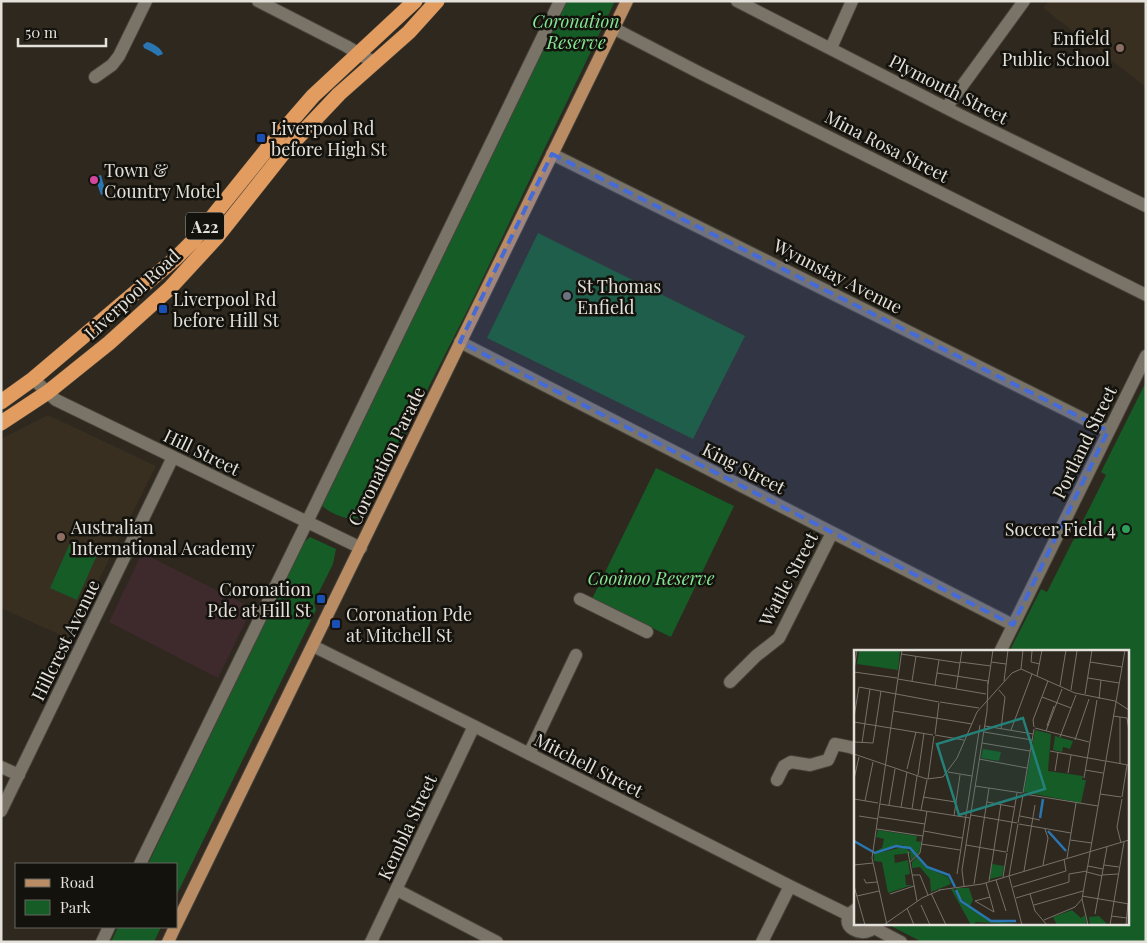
<svg xmlns="http://www.w3.org/2000/svg" width="1147" height="943" font-family="'Playfair Display',serif">
<rect width="100%" height="100%" fill="#2e281f"/>
<path fill="#382f20" d="M1048 1H1146V87L1043 8Z
M48 415 156 466 69 639 1 608V439Z"/>
<path fill="#3e2a2d" d="M142 553 252 608 218 678 109 622Z"/>
<path fill="#165c27" d="M565 1H615L470 305 363 517C348 522 334 515 322 506L448 246Z
M538 233 745 336 693 439 487 338Z
M1146 382V942H922L887 924H1128V652H1009L1041 589 1047 592 1106 475 1101 472Z
M656 468 734 506 671 637 592 599Z
M310 537 336 549 333 564 314 602 316 610 176 896V864H148L304 542Z
M70 543 97 555 77 600 50 588Z
M118 927H161L154 942H111Z"/>
<path fill="#2976b2" d="M147 42C153 43 161 48 163 54L158 56 152 52 144 48 143 45Z
M101 175 106 193 101 195 95 177Z"/>
<g fill="none" stroke-linecap="round" stroke-linejoin="round">
<g stroke="#47433a" stroke-width="14">
<path id="minor" d="M258 1 346 46 375 63
M737 1 960 115 1146 206
M613 28 700 73 1146 295
M831 48 852 1
M95 77 112 65 119 56 146 1
M946 108 1024 1
M552 154 1108 431
M460 342 1013 625
M33 379 56 400 361 548
M580 599 647 632
M313 646 474 726 790 886 849 915
M1000 652 1146 356
M730 682 756 656 779 638 832 533
M529 754 576 655
M1 767 19 775
M777 780 784 766 791 762 810 765 828 760 835 744 850 747 856 749
M1 811 173 457
M140 864 307 522 560 1
M397 890 497 942
M856 909C831 925 868 943 876 924
M874 928 901 942
M102 942 109 927
M371 942 474 726
M762 942 790 886"/>
</g>
<g stroke="#47433a" stroke-width="14">
<path id="major" d="M176 925 627 1
M168 942 175 927"/>
</g>
<g stroke="#47433a" stroke-width="16">
<path id="highway" d="M1 402 33 379 176 258 193 241 267 149 313 96 415 1
M1 423 48 392 109 343 170 288 216 238 285 151 339 94 409 32 437 1"/>
</g>
<use href="#minor" stroke="#7a7468" stroke-width="12"/>
<use href="#major" stroke="#b98c63" stroke-width="12"/>
<use href="#highway" stroke="#e39c5f" stroke-width="15"/>
</g>
<path fill="#456bd8" fill-opacity="0.2" stroke="#456bd8" stroke-width="4" stroke-dasharray="10 6" stroke-linejoin="round" d="M552 154 1108 431 1013 625 460 342Z"/>
<g fill="#8d6e63" stroke="#14120d" stroke-width="2">
<circle cx="1120" cy="48" r="5"/>
<circle cx="61" cy="537" r="5"/>
</g>
<g fill="#1a4fb4" stroke="#14120d" stroke-width="2">
<rect x="256" y="133" width="10" height="10" rx="2.5"/>
<rect x="158" y="304" width="10" height="10" rx="2.5"/>
<rect x="316" y="594" width="10" height="10" rx="2.5"/>
<rect x="331" y="619" width="10" height="10" rx="2.5"/>
</g>
<circle fill="#d1479c" stroke="#14120d" stroke-width="2" cx="94" cy="180" r="5"/>
<circle fill="#6b7280" stroke="#14120d" stroke-width="2" cx="567" cy="296" r="5"/>
<circle fill="#2e9e5b" stroke="#14120d" stroke-width="2" cx="1126" cy="529" r="5"/>
<g text-anchor="middle" dominant-baseline="central" stroke-width="5" stroke-linejoin="round" paint-order="stroke">
<rect fill="#14120d" stroke="#a6a29c" stroke-width="1" x="186" y="212.5" width="38" height="27" rx="4"/>
<g font-size="16" font-weight="bold" fill="#e4e0da">
<text x="205" y="226">A22</text>
</g>
<g font-size="18" font-style="italic" fill="#83e692" stroke="#14120d">
<text x="576" y="21">Coronation<tspan x="576" dy="21">Reserve</tspan></text>
<text x="651" y="578">Cooinoo Reserve</text>
</g>
<g font-size="18" fill="#e4e0da" stroke="#14120d" text-anchor="start">
<text x="1110" y="38" text-anchor="end">Enfield<tspan x="1110" dy="21">Public School</tspan></text>
<text x="271" y="128">Liverpool Rd<tspan x="271" dy="21">before High St</tspan></text>
<text x="104" y="170">Town &amp;<tspan x="104" dy="21">Country Motel</tspan></text>
<text x="577" y="286">St Thomas<tspan x="577" dy="21">Enfield</tspan></text>
<text x="173" y="299">Liverpool Rd<tspan x="173" dy="21">before Hill St</tspan></text>
<text x="71" y="527">Australian<tspan x="71" dy="21">International Academy</tspan></text>
<text x="1116" y="529" text-anchor="end">Soccer Field 4</text>
<text x="311" y="589" text-anchor="end">Coronation<tspan x="311" dy="21">Pde at Hill St</tspan></text>
<text x="346" y="614">Coronation Pde<tspan x="346" dy="21">at Mitchell St</tspan></text>
</g>
<g font-size="18" fill="#e4e0da" stroke="#14120d">
<text transform="translate(949 89) rotate(27)">Plymouth Street</text>
<text transform="translate(887 146) rotate(27)">Mina Rosa Street</text>
<text transform="translate(838 276) rotate(27)">Wynnstay Avenue</text>
<text transform="translate(132 294) rotate(-43)">Liverpool Road</text>
<text transform="translate(1084 442) rotate(-64)">Portland Street</text>
<text transform="translate(202 452) rotate(26)">Hill Street</text>
<text transform="translate(386 456) rotate(-64)">Coronation Parade</text>
<text transform="translate(744 468) rotate(27)">King Street</text>
<text transform="translate(788 579) rotate(-62)">Wattle Street</text>
<text transform="translate(65 640) rotate(-64)">Hillcrest Avenue</text>
<text transform="translate(589 765) rotate(27)">Mitchell Street</text>
<text transform="translate(407 827) rotate(-65)">Kembla Street</text>
</g>
</g>
<g transform="translate(854 650)">
<rect width="275" height="275" fill="#2e281f"/>
<path d="M5 0H46L44 20 3 14ZM181 80 197 84 194 121 229 126 228 130H232L227 153 170 142ZM201 86 219 91 216 99 209 97 208 102 199 100ZM129 99 147 102 145 111 127 108ZM24 180 63 186 62 191 67 192 65 205 49 195 20 202 28 198 30 189 22 187ZM49 197 63 205 57 210 56 203 40 205 41 213 54 210 56 224 51 225 52 235H58L34 243 28 212 20 211V204ZM63 207 71 217 94 227 97 234 77 242 76 229 66 217 58 218V212ZM138 214 150 216 148 226 136 229ZM102 238H115L119 250 116 256 106 248ZM97 239H100L106 251 134 270 167 275 123 272 117 275ZM218 260 227 268 231 265 233 275H203L199 267ZM245 266 254 275H236L235 267Z" fill="#165c27"/>
<path fill="none" stroke="#2976b2" stroke-width="2.5" d="M186 168 189 149M194 181 212 201M0 191 21 203 42 196 56 198 73 217 95 225 101 237M102 240 107 251 137 271H162"/>
<path fill="none" stroke="#77726a" stroke-width="1" d="M178 1 177 12 186 14M47 4 106 13M106 12 137 16M137 12 152 14M236 12 268 17M167 19 169 0M0 20 3 0M0 22 43 28M83 23 134 31M183 26 188 0M234 28 265 33M44 29 132 44M58 31 62 6M150 31 154 0M134 34 139 0M81 35 85 10M206 36 212 0M102 39 108 0M145 40 151 47 147 79M217 40 223 1M231 44 238 0M188 47 217 58M245 49 247 30M86 52 125 58M39 61 118 74M259 66 273 68 275 81M0 67 5 37 85 52M0 72 79 85M131 76 179 84M193 76 200 56M180 77 179 70 194 31M181 78 235 92M157 80 178 24M192 81 208 39M130 82 178 90M81 84 85 53M81 85 110 90M206 87 222 45M221 90 235 49M0 92 19 93 27 41M8 93 16 39M128 93 176 101M196 101 251 111M0 104 73 129 89 127 103 108 123 62 158 23 167 19 221 43 261 51 275 60M125 109 173 118M252 111 274 115M266 114V67M53 119 62 82M231 120 249 123M201 121 204 102M94 122 118 126M214 123 217 105M64 125 70 83M230 128 243 50M0 129 5 107M74 129 80 86M121 136 168 143M169 143 180 79M170 144 244 156M246 144 267 147M69 147 102 152M268 147 273 115M0 149 24 153M11 151 19 112M133 152 160 157M26 154 116 168M35 155 41 119M47 157 53 122M58 159 63 126M67 160 73 130M117 165 163 173M5 166 24 169M100 166 106 125M166 166 186 170M25 167 71 174M164 173 169 145M164 174 155 226 168 275M165 174 217 183M23 179 69 186M70 181 108 188M216 190 238 193M267 193 263 177 268 149M67 194 106 200M112 195 152 202M54 202 63 251M153 202 163 143M213 208 222 153M56 212 66 203 73 161M0 215 19 213M189 215 194 188 191 179M250 215 265 217M234 216 249 219M170 221 181 155M233 222 248 226M103 224 126 75M58 225H66L74 245M248 225 264 224M149 227 153 203M10 229 12 233 23 232M142 230 152 261M135 231 147 154M132 233 140 262M120 234 135 138M0 236 11 275M110 236 108 220 133 61 134 31M159 237 212 221 210 209M85 240 128 234 275 190M77 243 92 275M36 244 60 236M176 244 181 261 193 275M3 246 25 241M228 246 275 254M162 248 215 232V224L233 221M121 251 140 262M121 251 136 247M67 255 76 275M180 255 229 241M53 258 60 275M241 264 253 197M257 266 273 268M190 270 221 257 228 249M31 274 68 248 86 240M33 275 18 208 48 0M234 275 228 249 271 0M256 275 270 192M272 275 274 253"/>
<path fill="#248179" fill-opacity="0.15" stroke="#248179" stroke-width="2.5" d="M169 68 191 139 105 165 83 94Z"/>
<rect width="275" height="275" fill="none" stroke="#e4e0da" stroke-width="2.5"/>
</g>
<rect width="1147" height="943" fill="none" stroke="#e4e0da" stroke-width="5"/>
<rect x="15" y="863" width="162" height="65" fill="#14120d" stroke="#67645f"/>
<rect x="25" y="879" width="25" height="8" fill="#b98c63" stroke="#67645f"/>
<text x="60" y="888" font-size="15" fill="#e4e0da">Road</text>
<rect x="25" y="900" width="25" height="15" fill="#165c27" stroke="#67645f"/>
<text x="60" y="913" font-size="15" fill="#e4e0da">Park</text>
<path d="M18 38v8h88v-8" fill="none" stroke="#e4e0da" stroke-width="2.5"/>
<text x="25" y="38" font-size="15" fill="#e4e0da" stroke="#14120d" stroke-width="4" paint-order="stroke">50 m</text>
</svg>
